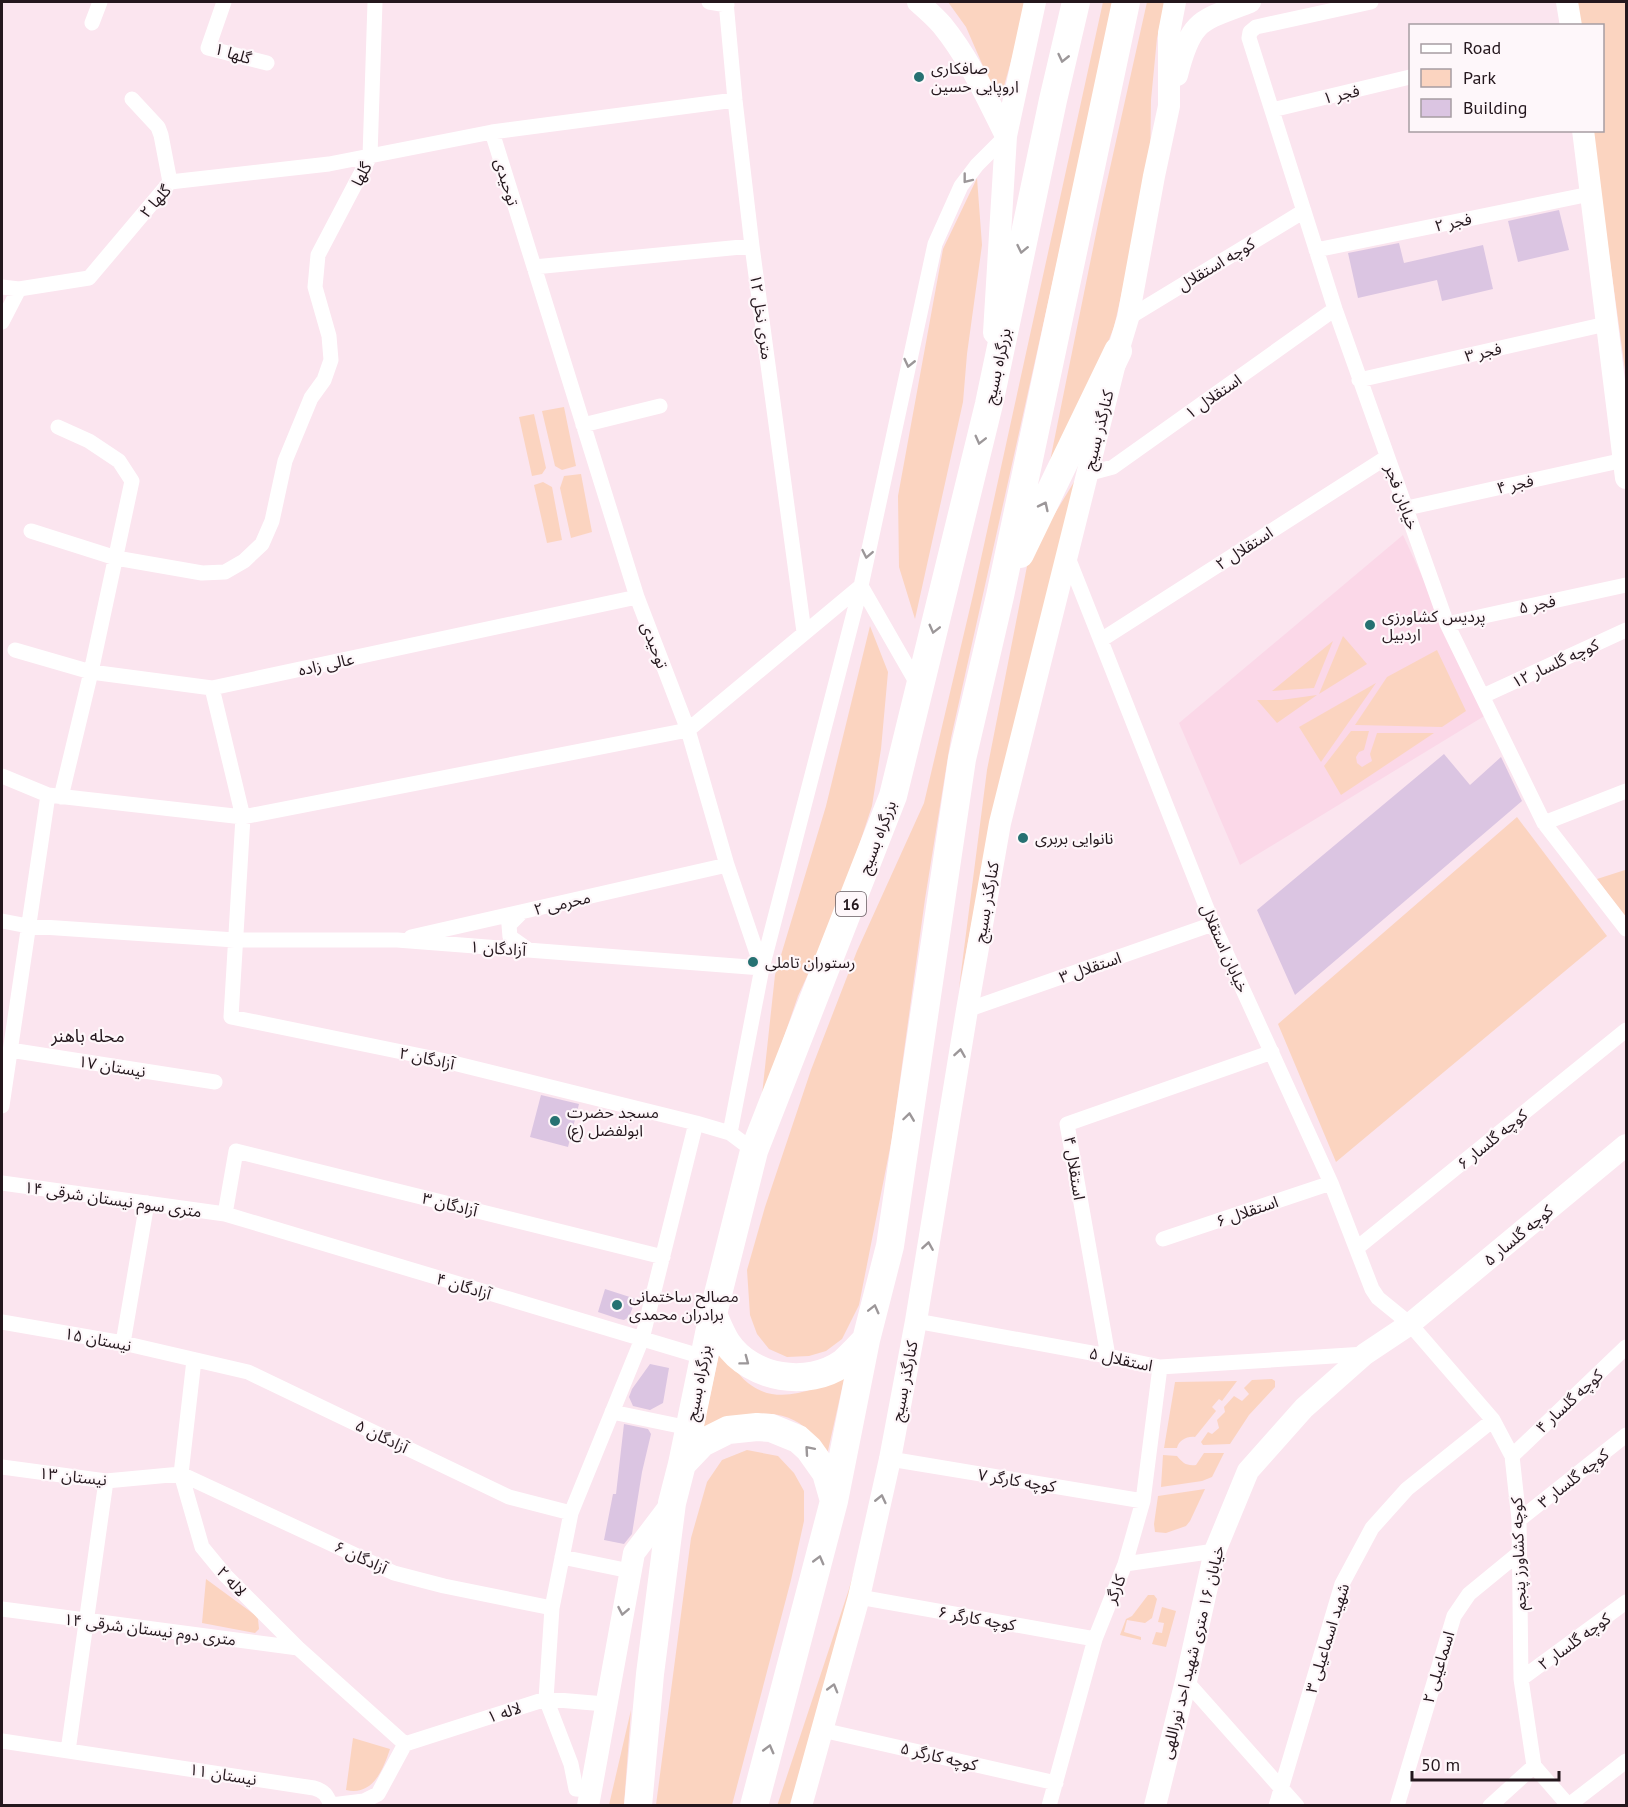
<svg xmlns="http://www.w3.org/2000/svg" width="1628" height="1807" font-family="'PT Sans','Noto Sans Arabic',sans-serif">
<rect width="100%" height="100%" fill="#fbe5ef"/>
<path fill="#fbd8e8" d="M1403 535 1486 715 1240 865 1179 723Z"/>
<path fill="#fbd4c0" d="M948 2H1028L1002 93 993 89 966 27Z
M1103 2H1115L951 738 925 899 892 1138 859 1305 842 1339 826 1351 809 1356 787 1357 769 1349 757 1334 750 1315 747 1270 765 1207 811 1070 857 951 924 803 973 595Z
M1147 2H1165L1157 38 1151 100 1150 169 1114 327 1098 367 1049 466 1102 204Z
M1574 2H1626V377L1592 131 1602 130V26L1577 25Z
M977 178 982 245 967 354 963 402 915 619 899 567 898 496 943 249Z
M564 407 576 466 562 470 555 466 542 411Z
M534 414 546 468 542 474 532 476 519 417Z
M581 474 592 532 571 538 560 488 564 476Z
M1077 477 993 813 959 988 987 770 1029 556Z
M543 482 552 487 562 540 547 543 534 485Z
M870 626 888 672 881 749 872 806 838 909 798 996 761 1104 775 975 826 806Z
M1343 636 1367 664 1319 694Z
M1333 641 1314 688 1272 691Z
M1437 650 1466 711 1442 727 1355 725 1387 677Z
M1376 683 1321 762 1299 727Z
M1317 695 1277 723 1257 700H1281Z
M1351 731H1369L1364 750 1359 752 1356 757 1357 763 1362 767 1372 761 1370 754 1377 733H1434L1341 795 1324 766Z
M1517 817 1607 936 1336 1162 1278 1024Z
M1625 870 1626 872V918L1597 879Z
M720 1350C729 1360 737 1374 748 1383 778 1407 815 1389 845 1375L827 1455C821 1447 816 1438 810 1432 777 1400 739 1418 703 1428Z
M1272 1379 1275 1381V1387L1249 1415 1230 1444 1203 1445 1201 1442 1208 1432 1212 1434 1219 1428 1217 1420 1225 1412 1224 1407 1234 1396 1242 1401 1249 1394 1244 1388 1252 1380Z
M1237 1381 1222 1401 1219 1399 1212 1407 1216 1411 1195 1437C1187 1436 1179 1440 1177 1448H1164L1175 1382Z
M747 1450 778 1456 794 1473 804 1491V1521L791 1580 732 1805H656L691 1538 707 1482 722 1460Z
M1204 1453H1224L1212 1477 1202 1481 1161 1487 1163 1455 1177 1456C1183 1463 1186 1466 1196 1465Z
M1205 1489 1190 1521 1186 1526 1166 1533 1155 1532 1154 1524 1158 1496Z
M864 1536 794 1805 777 1806 849 1589Z
M206 1579 255 1615 258 1619 259 1629 255 1633 202 1623Z
M1148 1595H1154L1157 1599 1152 1618 1145 1623 1127 1620 1124 1632 1141 1637V1640L1120 1635 1126 1619 1132 1616Z
M1162 1607 1176 1611 1166 1647 1152 1644 1156 1632 1162 1633 1164 1623 1158 1622Z
M631 1710 624 1805H609Z
M353 1738 390 1749C383 1770 373 1796 346 1790Z"/>
<path fill="#dbc5e2" d="M1559 210 1569 250 1518 262 1508 221Z
M1399 243 1404 263 1483 245 1493 289 1442 301 1437 280 1358 298 1348 253Z
M1444 754 1470 785 1501 757 1522 801 1295 995 1257 910Z
M541 1095 579 1104 568 1147 530 1137Z
M605 1289 636 1299 629 1317 624 1320 619 1319 598 1312Z
M650 1364 669 1368 663 1403 650 1410 633 1406 629 1397 632 1389Z
M624 1424 648 1429 651 1434 642 1472 632 1534 624 1544 604 1540 613 1494H616Z"/>
<g fill="none" stroke-linecap="round" stroke-linejoin="round">
<path stroke="#fff" stroke-width="15" d="M224 2 208 48 267 63
M709 2 727 5
M726 2 735 100 752 246 804 632
M1371 2 1256 27 1250 32 1249 38 1335 309 1447 624 1544 823 1626 929
M92 23 100 2
M132 99 158 127 161 135 170 182
M1272 110 1410 77
M492 132 637 597 688 730 727 865 762 968 730 1133 754 1151
M1316 250 1590 194
M534 267 752 246
M2 287 19 289 89 278 170 182 329 164 492 132 735 100
M1128 318 1304 211
M2 322 19 289
M1359 380 1606 324
M583 425 660 406
M58 427 89 441 119 461 132 481 91 672 61 797
M1087 474 1113 467 1335 309
M1407 508 1624 460
M31 531 116 558 202 573 225 572 244 561 262 544 272 521 285 461 311 398 324 380 331 360 329 336 315 287 318 255 370 156 375 2
M1067 555 1213 924 1331 1183 1372 1289 1378 1298 1410 1324 1493 1420 1512 1456 1519 1520 1521 1679 1534 1766 1569 1806
M861 586 919 687
M1447 624 1626 585
M1101 640 1387 457
M15 650 91 672 212 688 637 597
M212 688 243 817 231 1017 441 1060 696 1123
M1483 696 1626 630
M2 776 48 795 243 817 688 730 861 586
M1544 823 1626 791
M522 912 509 925 510 937 527 949
M2 921 28 926 235 940H397L762 968 861 586 935 244 961 186 977 165 1006 136
M411 937 727 865
M967 1010 1213 924
M10 1050 215 1082
M2 1106 48 795
M2 1183 225 1214 703 1357
M225 1214 236 1151 663 1257
M1163 1239 1331 1183
M1357 1248 1626 1030
M916 1321 1108 1356 1160 1367 1365 1354
M2 1322 123 1343 248 1372 509 1497 571 1513
M123 1343 147 1203
M1108 1356 1067 1124 1272 1052
M194 1360 181 1474 202 1547 225 1575 298 1648 405 1744
M612 1412 689 1428
M1512 1456 1626 1347
M890 1459 1143 1501
M2 1467 106 1481 181 1474 394 1573 444 1586 552 1608
M1519 1520 1626 1435
M562 1557 630 1571
M1125 1564 1215 1551
M859 1597 1095 1639
M2 1609 298 1648
M1521 1679 1626 1602
M1186 1681 1297 1806
M822 1730 1056 1783
M2 1741 314 1788C325 1791 327 1796 331 1805L364 1801 378 1794 405 1744
M405 1744 546 1699 605 1704
M68 1751 106 1481
M591 1790 576 1789 571 1764 546 1699 552 1608 571 1513 642 1339 696 1123 730 1133
M1569 1805 1626 1761
M1049 1806 1095 1639 1125 1564 1143 1501 1160 1367
M1276 1806 1342 1584 1372 1528 1407 1489 1493 1420
M1397 1806 1454 1616 1469 1594 1519 1553
M1490 1806 1534 1766"/>
<path stroke="#fff" stroke-width="22" d="M918 2C926 9 935 17 942 25 969 58 987 98 1006 136
M1567 2 1571 26
M1177 75C1191 19 1200 21 1250 2
M1583 130 1626 478
M994 333 1006 136 1035 2
M588 1806 634 1553 672 1503
M801 1806 859 1597 890 1459 916 1321 967 1010 1000 823 1118 351 1128 318 1154 176 1169 106V33L1175 2
M1155 1806 1186 1681 1215 1551 1248 1471 1304 1408 1365 1354 1410 1324 1626 1145"/>
<path stroke="#fff" stroke-width="28" d="M1020 554 1118 351
M713 1314C717 1323 721 1334 727 1343 751 1379 808 1388 843 1363 851 1356 859 1347 866 1340
M682 1464 702 1443 728 1430 757 1427 771 1428 798 1439 809 1449 826 1473 834 1501
M638 1806 650 1674 672 1503 682 1464 713 1314 754 1151 893 796 989 404 1053 100 1076 2
M754 1806 834 1501 866 1340 890 1246 962 759 1000 596 1126 2"/>
</g>
<defs><path id="oneway-chevron" d="M-2-3.5L2.5 0L-2 3.5" fill="none" stroke-width="1.6" stroke-linecap="round" stroke-linejoin="round" transform="scale(1.5)"/></defs>
<g stroke="#9c9799">
<use href="#oneway-chevron" transform="translate(1063 58) rotate(103)"/>
<use href="#oneway-chevron" transform="translate(967 179) rotate(128)"/>
<use href="#oneway-chevron" transform="translate(1022 249) rotate(102)"/>
<use href="#oneway-chevron" transform="translate(909 363) rotate(103)"/>
<use href="#oneway-chevron" transform="translate(980 440) rotate(104)"/>
<use href="#oneway-chevron" transform="translate(1044 506) rotate(-64)"/>
<use href="#oneway-chevron" transform="translate(867 554) rotate(101)"/>
<use href="#oneway-chevron" transform="translate(934 629) rotate(104)"/>
<use href="#oneway-chevron" transform="translate(960 1053) rotate(-81)"/>
<use href="#oneway-chevron" transform="translate(909 1117) rotate(-82)"/>
<use href="#oneway-chevron" transform="translate(928 1246) rotate(-81)"/>
<use href="#oneway-chevron" transform="translate(874 1309) rotate(-76)"/>
<use href="#oneway-chevron" transform="translate(745 1361) rotate(37)"/>
<use href="#oneway-chevron" transform="translate(809 1450) rotate(-131)"/>
<use href="#oneway-chevron" transform="translate(881 1499) rotate(-77)"/>
<use href="#oneway-chevron" transform="translate(819 1560) rotate(-75)"/>
<use href="#oneway-chevron" transform="translate(623 1611) rotate(101)"/>
<use href="#oneway-chevron" transform="translate(833 1688) rotate(-74)"/>
<use href="#oneway-chevron" transform="translate(769 1749) rotate(-75)"/>
</g>
<g fill="#267172" stroke="#fef7fa" stroke-width="2">
<circle cx="919" cy="77" r="6"/>
<circle cx="1370" cy="625" r="6"/>
<circle cx="1023" cy="838" r="6"/>
<circle cx="753" cy="962" r="6"/>
<circle cx="555" cy="1121" r="6"/>
<circle cx="617" cy="1305" r="6"/>
</g>
<g text-anchor="middle" dominant-baseline="central" stroke-width="4.5" stroke-linejoin="round" paint-order="stroke">
<rect fill="#fef7fa" stroke="#655a5f" stroke-width="1.5" x="836" y="892" width="30" height="24" rx="4.5"/>
<g font-size="15" font-weight="bold" fill="#24171d">
<text x="851" y="904">16</text>
</g>
<g font-size="16" fill="#24171d" stroke="#fef7fa">
<text transform="translate(233 53) rotate(17)">گلها ۱</text>
<text transform="translate(1341 94) rotate(-13)">فجر ۱</text>
<text transform="translate(361 174) rotate(-62)">گلها</text>
<text transform="translate(507 182) rotate(73)">توحیدی</text>
<text transform="translate(155 201) rotate(-48)">گلها ۲</text>
<text transform="translate(1453 222) rotate(-12)">فجر ۲</text>
<text transform="translate(1216 264) rotate(-31)">کوچه استقلال</text>
<text transform="translate(762 317) rotate(82)">۱۲ متری نخل</text>
<text transform="translate(1483 352) rotate(-13)">فجر ۳</text>
<text transform="translate(997 366) rotate(-78)">بزرگراه بسیج</text>
<text transform="translate(1213 396) rotate(-35)">استقلال ۱</text>
<text transform="translate(1098 430) rotate(-76)">کنارگذر بسیج</text>
<text transform="translate(1515 484) rotate(-13)">فجر ۴</text>
<text transform="translate(1402 497) rotate(70)">خیابان فجر</text>
<text transform="translate(1244 548) rotate(-33)">استقلال ۲</text>
<text transform="translate(1537 604) rotate(-12)">فجر ۵</text>
<text transform="translate(655 645) rotate(69)">توحیدی</text>
<text transform="translate(1555 663) rotate(-25)">کوچه گلسار ۱۲</text>
<text transform="translate(326 664) rotate(-12)">عالی زاده</text>
<text transform="translate(877 837) rotate(-69)">بزرگراه بسیج</text>
<text transform="translate(986 902) rotate(-80)">کنارگذر بسیج</text>
<text transform="translate(562 903) rotate(-13)">محرمی ۲</text>
<text transform="translate(498 948) rotate(4)">آزادگان ۱</text>
<text transform="translate(1225 948) rotate(66)">خیابان استقلال</text>
<text transform="translate(1090 967) rotate(-19)">استقلال ۳</text>
<text transform="translate(427 1058) rotate(12)">آزادگان ۲</text>
<text transform="translate(112 1066) rotate(9)">نیستان ۱۷</text>
<text transform="translate(1492 1139) rotate(-39)">کوچه گلسار ۶</text>
<text transform="translate(1075 1168) rotate(81)">استقلال ۴</text>
<text transform="translate(113 1199) rotate(8)">۱۴ متری سوم نیستان شرقی</text>
<text transform="translate(450 1204) rotate(14)">آزادگان ۳</text>
<text transform="translate(1247 1211) rotate(-19)">استقلال ۶</text>
<text transform="translate(1518 1235) rotate(-40)">کوچه گلسار ۵</text>
<text transform="translate(464 1286) rotate(17)">آزادگان ۴</text>
<text transform="translate(98 1339) rotate(11)">نیستان ۱۵</text>
<text transform="translate(1121 1359) rotate(12)">استقلال ۵</text>
<text transform="translate(904 1381) rotate(-79)">کنارگذر بسیج</text>
<text transform="translate(698 1383) rotate(-79)">بزرگراه بسیج</text>
<text transform="translate(1569 1401) rotate(-43)">کوچه گلسار ۴</text>
<text transform="translate(382 1436) rotate(26)">آزادگان ۵</text>
<text transform="translate(73 1476) rotate(6)">نیستان ۱۳</text>
<text transform="translate(1573 1478) rotate(-38)">کوچه گلسار ۳</text>
<text transform="translate(1017 1480) rotate(9)">کوچه کارگر ۷</text>
<text transform="translate(1518 1554) rotate(-92)">کوچه کشاورز پنجم</text>
<text transform="translate(361 1557) rotate(25)">آزادگان ۶</text>
<text transform="translate(232 1581) rotate(47)">لاله ۲</text>
<text transform="translate(1115 1589) rotate(-68)">کارگر</text>
<text transform="translate(977 1618) rotate(10)">کوچه کارگر ۶</text>
<text transform="translate(150 1629) rotate(7)">۱۴ متری دوم نیستان شرقی</text>
<text transform="translate(1327 1638) rotate(-73)">شهید اسماعیلی ۳</text>
<text transform="translate(1574 1641) rotate(-36)">کوچه گلسار ۲</text>
<text transform="translate(1192 1652) rotate(-76)">خیابان ۱۶ متری شهید احد نوراللهی</text>
<text transform="translate(1438 1667) rotate(-73)">اسماعیلی ۲</text>
<text transform="translate(504 1712) rotate(-18)">لاله ۱</text>
<text transform="translate(939 1756) rotate(13)">کوچه کارگر ۵</text>
<text transform="translate(223 1774) rotate(9)">نیستان ۱۱</text>
</g>
<g font-size="16" fill="#24171d" stroke="#fef7fa" text-anchor="start">
<text x="931" y="68">صافکاری<tspan x="931" dy="18">اروپایی حسین</tspan></text>
<text x="1382" y="616">پردیس کشاورزی<tspan x="1382" dy="18">اردبیل</tspan></text>
<text x="1035" y="838">نانوایی بربری</text>
<text x="765" y="962">رستوران تاملی</text>
<text x="567" y="1112">مسجد حضرت<tspan x="567" dy="18">ابولفضل (ع)</tspan></text>
<text x="629" y="1296">مصالح ساختمانی<tspan x="629" dy="18">برادران محمدی</tspan></text>
</g>
<g font-size="18" fill="#24171d" stroke="#fef7fa">
<text x="88" y="1035">محله باهنر</text>
</g>
</g>
<rect width="1628" height="1807" fill="none" stroke="#24171d" stroke-width="6"/>
<rect x="1409" y="24" width="195" height="108" fill="#fef7fa" stroke="#a79da2" stroke-width="1.5"/>
<rect x="1421" y="44" width="30" height="9" fill="#ffffff" stroke="#a79da2" stroke-width="1.5"/>
<text x="1463" y="54" font-size="18" fill="#24171d">Road</text>
<rect x="1421" y="69" width="30" height="18" fill="#fbd4c0" stroke="#a79da2" stroke-width="1.5"/>
<text x="1463" y="84" font-size="18" fill="#24171d">Park</text>
<rect x="1421" y="99" width="30" height="18" fill="#dbc5e2" stroke="#a79da2" stroke-width="1.5"/>
<text x="1463" y="114" font-size="18" fill="#24171d">Building</text>
<path d="M1412 1771v9h147v-9" fill="none" stroke="#24171d" stroke-width="3"/>
<text x="1421" y="1771" font-size="18" fill="#24171d" stroke="#fef7fa" stroke-width="4.5" paint-order="stroke">50 m</text>
</svg>
